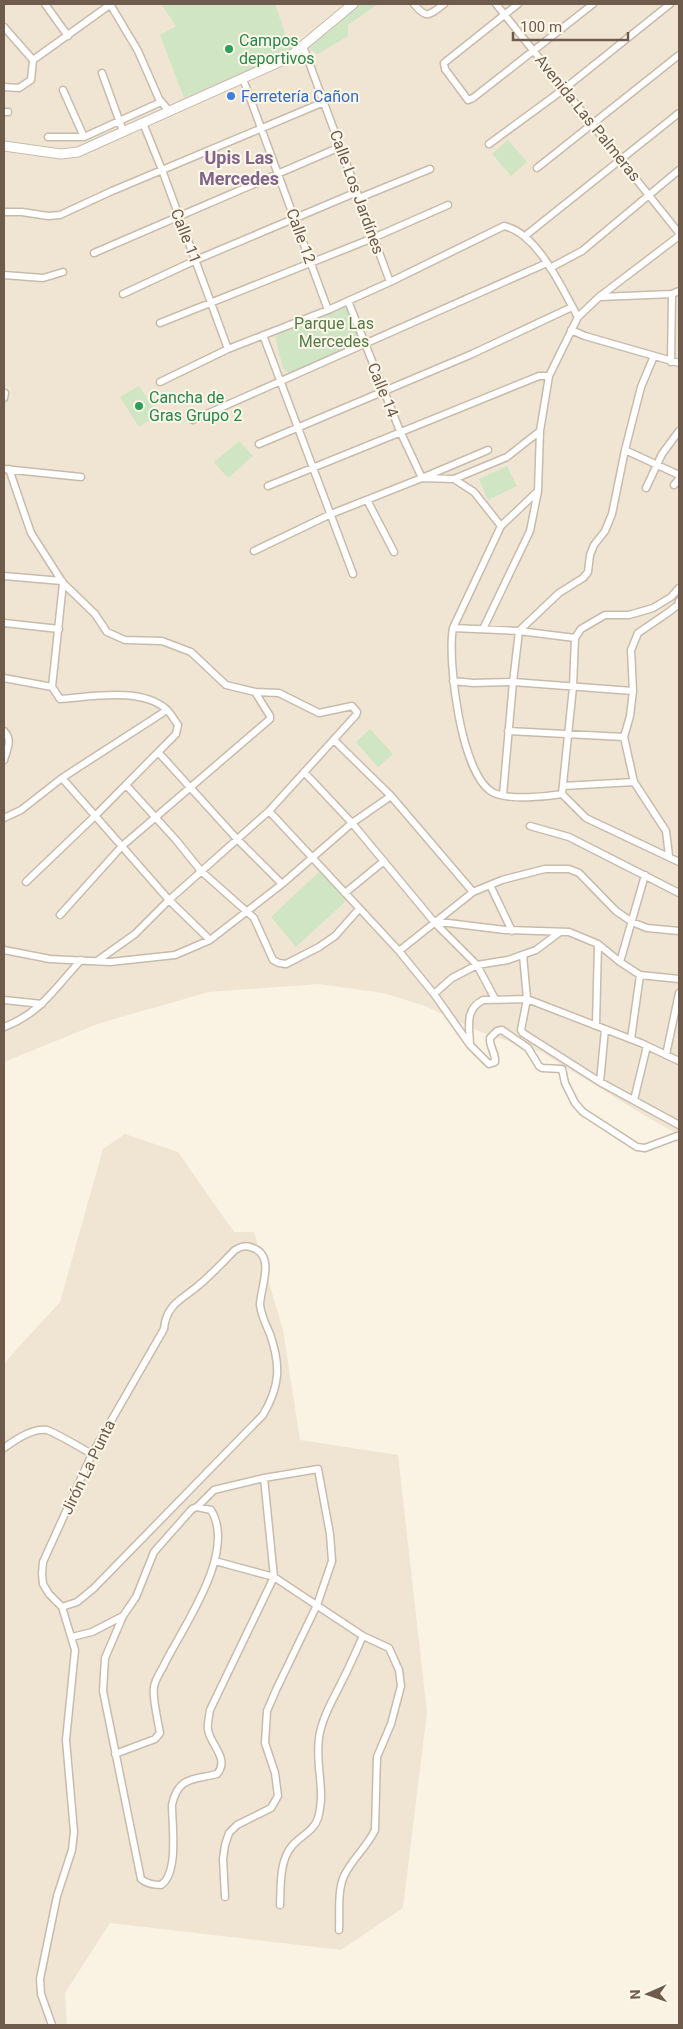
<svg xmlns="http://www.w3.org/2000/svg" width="683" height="2029" font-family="Roboto,sans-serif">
<rect width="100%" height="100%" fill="#faf3e4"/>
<path fill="#f0e5d3" d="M4 4H679V1135L642 1114 541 1052 483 1033 425 1006 383 993 318 984 209 992 100 1023 4 1062Z
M125 1134 178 1152 234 1232H254L283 1330 300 1440 398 1455 427 1712 403 1908 341 1950 110 1923 65 1993 67 2025H4V1363L60 1302 103 1149Z"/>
<path fill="#cfe5c4" d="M161 4H275L288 42 297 39 304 40 285 55 184 98 160 35 176 26Z
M358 4H378L348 25V36L318 54 307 47Z
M508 140 527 162 511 176 492 154Z
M344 305 350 311 361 343 290 374 283 369 275 336Z
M139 386 158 415 139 427 120 397Z
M239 441 253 456 228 478 214 462Z
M507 466 517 486 488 500 479 479Z
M370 729 393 754 378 767 356 742Z
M320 871 346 901 296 947 271 917Z"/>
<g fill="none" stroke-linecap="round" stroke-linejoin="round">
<g stroke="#c9bbac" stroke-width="9">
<path id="minor" d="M45 4 68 36
M110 4 138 51 159 99 169 111
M414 4C427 20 429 15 444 4
M496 4 679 233
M518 4 444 63 445 69 468 100 473 98 593 4
M4 27 33 60 111 4
M303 46 390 282
M102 73 123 131
M243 79 328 310
M4 87 19 88 31 80 33 60
M63 90 84 137 161 102
M4 112H8
M143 123 162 170 228 349
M48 137H84
M489 144 564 89 670 4
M537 168 679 55
M359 198 430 169
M4 212H22L48 216 60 215 112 191 324 102
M525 236 679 113
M94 253 340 147
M550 268 582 251 679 170
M4 275 43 278 63 272
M123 294 196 260 357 192
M600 297 672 294 679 291
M348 301 400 431 422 478 488 450
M160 323 373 238 448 205
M571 330 585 336 679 363
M263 335 353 574
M671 362 672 294
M160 382 228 349 328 310 390 282 504 226C538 233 562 289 578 317
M4 398 5 393
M193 420 547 263
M259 444 472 354 572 307
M625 450 679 475
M4 469 81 477
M9 469 31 533 63 583 95 614 107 632 125 640 162 641 191 652 226 685 255 692 279 693 319 713 352 706 357 712 356 715 269 811 169 900 135 934 97 961
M454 479 507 457 540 431 549 376 578 317 599 297 679 236
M674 485 679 479
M268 486 539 376H549
M646 488 662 454 679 431
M367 500 394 552
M501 526 538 491
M254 551 331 514 422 478 454 479 474 492 501 526 453 628C447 660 461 778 494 793 510 800 545 797 562 794
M4 576 62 581
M4 623 59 629
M453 628 519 631 575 638
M483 629 530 531 538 491 540 431
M4 678 52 687
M453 681 473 683 513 682 633 691
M4 731C13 740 7 749 4 760
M508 731 624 737
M334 740 391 796 473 892
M158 752 237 839 282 884
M304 772 352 823 435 923 477 965 495 999
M62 778 169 900 210 940
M126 785 176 840 201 871 254 918 273 960 279 963 286 964 319 947 335 936 359 909
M563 786 634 782
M562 794 573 687 575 638 581 629 605 615H629L653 608 671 597 679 588
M562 794 586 818 679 862
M503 795 513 682 519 631 559 593 583 578 588 572 590 555 594 545 605 531 612 514 625 450 641 387 654 356
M269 811 399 951 434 994 470 1045 489 1064 495 1062C496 1053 489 1047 490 1038L497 1031 502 1030 528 1048 539 1066 542 1068 562 1069 565 1083 575 1103 583 1112 637 1147 645 1148 677 1136 679 1137
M4 818 21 810 62 778 167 710
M530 826 569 837 679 893
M669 856 666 831 634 782 624 737 630 716 633 691 631 650 638 633 666 614 678 605 679 601
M26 882 95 816 176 734 178 725C174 720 171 713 166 709 141 687 91 697 60 699L52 687 63 583
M490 885 512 931
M345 893 384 861
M60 915 122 846 270 719V716L255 692
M435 923H448L505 930 569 932 598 944 620 962 640 975 679 979
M4 950 50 959 110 962 175 955 210 940 282 884 352 823 391 796
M399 951 473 892 502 880 545 869H569L579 873 616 911 632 922 647 928 679 931
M523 955 527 999 521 1030 523 1033 600 1082 679 1125
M620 962 645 875
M434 994 452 978 477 965 508 960 536 950 560 932
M4 1000 42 1004
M596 1025 598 944
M4 1027C41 1013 55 988 81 960
M631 1039 640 975
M470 1044C469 1026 465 1009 483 1000L527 999 641 1043 679 1061
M666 1055 679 993
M600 1082 605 1029
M634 1100 647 1046
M4 1448C15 1440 32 1428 47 1430 54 1432 83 1449 92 1454
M197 1507 214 1490 264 1478 318 1469 330 1534 332 1561 317 1605 276 1690 267 1711 265 1743 275 1773 278 1796 271 1808 237 1825 229 1833 225 1845 223 1859 225 1897
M215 1561 274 1577 363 1636 389 1648 399 1670 401 1686 391 1724 377 1757 375 1830C367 1847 352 1859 344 1876 337 1892 340 1913 339 1930
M123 1616 105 1658 103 1691 141 1879C147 1884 153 1885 161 1885 179 1873 172 1825 172 1805 178 1776 194 1780 217 1774 230 1759 211 1746 208 1730 207 1724 209 1717 210 1710L274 1577 264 1478
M72 1637 92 1632 123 1616 136 1597 154 1552 192 1509 197 1507 211 1510C237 1552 184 1625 165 1663 162 1670 155 1679 154 1687 152 1697 158 1721 160 1733L155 1739 115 1754
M280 1905C281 1886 279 1861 292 1846 300 1836 314 1831 318 1818 326 1791 315 1765 319 1738 322 1717 333 1700 342 1681 350 1666 356 1651 363 1636
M52 2025 41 1994 40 1979 57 1896 72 1850 74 1832 66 1740 75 1650 62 1607 49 1594 43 1584 42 1574 43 1562 92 1454 164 1329C166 1304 183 1299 199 1285 212 1274 223 1262 235 1250 242 1246 246 1245 253 1248 276 1256 260 1289 260 1305 261 1315 266 1325 270 1334 281 1366 280 1386 263 1415L93 1589 77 1602 62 1607"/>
</g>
<g stroke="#c9bbac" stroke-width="11">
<path id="tertiary" d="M4 146 61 154 78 152 288 58 353 4"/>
</g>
<use href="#minor" stroke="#fff" stroke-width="6"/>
<use href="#tertiary" stroke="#fff" stroke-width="9"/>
</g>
<g fill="#2e9e5b" stroke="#fdf7ea" stroke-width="2">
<circle cx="229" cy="49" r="5"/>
<circle cx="139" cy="406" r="5"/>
</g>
<circle fill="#3f7fe0" stroke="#fdf7ea" stroke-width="2" cx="231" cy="96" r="5"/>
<g text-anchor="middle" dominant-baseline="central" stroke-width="4" stroke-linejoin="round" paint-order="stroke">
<g font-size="16" fill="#27864d" stroke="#fdf7ea" text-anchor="start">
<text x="239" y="40">Campos<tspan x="239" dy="18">deportivos</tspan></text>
<text x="149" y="397">Cancha de<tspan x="149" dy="18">Gras Grupo 2</tspan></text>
</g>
<g font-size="16" fill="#366cbe" stroke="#fdf7ea" text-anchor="start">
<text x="241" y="96">Ferretería Cañon</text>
</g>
<g font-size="16" fill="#6f5b4c" stroke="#fdf7ea">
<text transform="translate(588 118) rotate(51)">Avenida Las Palmeras</text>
<text transform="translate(357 192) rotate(70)">Calle Los Jardínes</text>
<text transform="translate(186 236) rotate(69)">Calle 11</text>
<text transform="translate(301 236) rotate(70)">Calle 12</text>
<text transform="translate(383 390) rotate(68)">Calle 14</text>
<text transform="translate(88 1467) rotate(-64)">Jirón La Punta</text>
</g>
<g font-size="16" fill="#547a49" stroke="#fdf7ea">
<text x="334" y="323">Parque Las<tspan x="334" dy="18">Mercedes</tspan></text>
</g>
<g font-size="18" font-weight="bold" fill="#81648c" stroke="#fdf7ea">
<text x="239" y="157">Upis Las<tspan x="239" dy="21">Mercedes</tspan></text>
</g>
</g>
<rect width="683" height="2029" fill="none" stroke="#6f5b4c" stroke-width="10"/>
<g transform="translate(648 1994) rotate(268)" stroke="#fdf7ea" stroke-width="4" paint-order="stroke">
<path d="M0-4L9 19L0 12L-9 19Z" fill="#6f5b4c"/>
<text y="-8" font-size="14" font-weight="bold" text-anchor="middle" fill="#6f5b4c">N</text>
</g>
<path d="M513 32v8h115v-8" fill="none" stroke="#6f5b4c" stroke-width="2.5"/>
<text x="520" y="32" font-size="15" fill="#6f5b4c" stroke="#fdf7ea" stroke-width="4" paint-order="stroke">100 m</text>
</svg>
